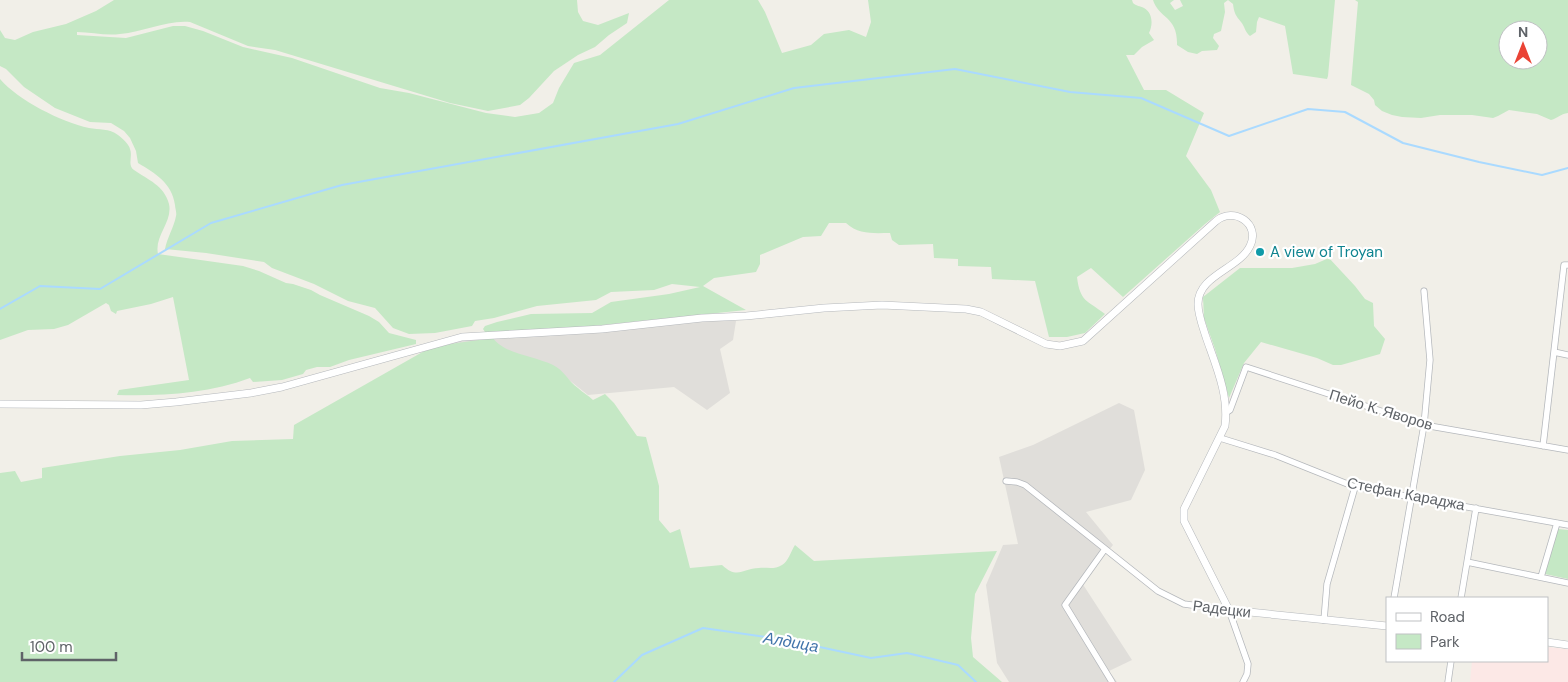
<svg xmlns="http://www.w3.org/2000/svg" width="1568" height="682" font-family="'DM Sans',sans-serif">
<rect width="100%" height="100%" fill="#f1efe8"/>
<path fill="#e0deda" d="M693 318 736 321 733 340 720 349 730 393 707 410 674 387 588 395 564 376 461 354 450 343 483 337Z
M1119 403 1134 410 1145 470 1131 500 1086 512 1113 545 1082 583 1132 660 1109 671 1117 682H1009L997 663 986 585 1003 545 1018 544 999 457 1033 445Z"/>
<path fill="#fce8e6" d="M1547 647 1568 649V682H1470L1472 661H1547Z"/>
<path fill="#c5e8c5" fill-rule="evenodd" d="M114 0H577L578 12 583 21 598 25 629 13 627 23 609 35 595 47 578 55 554 71 529 98 520 105 488 111 450 103 275 50 248 46 190 22C166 20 144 32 120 34 106 36 91 32 77 32V35L126 38 173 26H185L203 31 243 47 292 58 380 88 409 93 486 113 515 117 539 113 553 103 559 88 574 63 600 55 669 0H758L765 12 782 53 811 45 824 34 849 30 866 37 871 22 868 0H1132L1133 3C1136 6 1140 6 1144 8 1153 13 1153 25 1149 33L1154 40 1142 47 1134 55H1126L1144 90H1166L1204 113 1186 156 1211 190 1220 212 1205 224 1123 297 1091 268 1077 277C1080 302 1087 300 1105 314L1085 333 1067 337H1049L1035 281 992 279 991 267 958 266V259L934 258 933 244 899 245 892 240 890 233C874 233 859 235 846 223H829L821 236 803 237 760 255V264L756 272 714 278 703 286 746 310 555 330 485 332 483 329 485 326 497 322 531 314 592 313 611 302 669 294 700 287 672 284 654 290 611 292 596 300 537 306 494 318 475 321 472 326 435 333 409 334 393 328 375 308 348 301 314 284 272 268 264 262 206 253 165 249C167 238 174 227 176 216 177 213 175 208 175 205 172 183 155 173 138 163L136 151 130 138 124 131 111 123 90 122 55 108 24 87 6 69 0 66V30L5 38 15 40 33 32 66 24 96 11Z
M1153 0H1174L1170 3 1175 10 1183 6 1180 0H1335L1328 76 1327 79 1293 74 1285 26 1259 17 1257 22 1256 32 1250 36C1245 32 1245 27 1241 22 1236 16 1234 13 1233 4L1228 0 1224 3 1225 12 1221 31 1214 34 1213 38 1219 46 1217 50 1202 51 1197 54 1188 52 1177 45C1178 16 1159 19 1153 0Z
M1355 0H1568V113C1560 114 1558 118 1551 120L1537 114 1509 110 1498 116 1493 118 1472 115H1440L1421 118 1402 117 1392 115 1382 111 1375 105 1374 100 1369 94 1351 85 1358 2ZM1508 30H1538V60H1508Z
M0 79C18 100 61 122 89 128 99 130 109 128 118 135 122 138 129 144 130 149 133 157 127 165 134 170 148 180 164 185 169 204 173 222 154 236 158 254L243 266 259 271 286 283 293 284 311 290 320 295 369 316 379 322 389 333 416 340V344L349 360 330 367H317L306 370 303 374 282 380 253 382 250 378C208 394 161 396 117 395L119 390 189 380 173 297 151 304 117 311 116 314 111 311 109 305 106 303 68 325 54 329 28 330 0 340Z
M1329 258 1355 286 1365 299 1373 303 1374 326 1385 339 1380 354 1341 365H1333L1317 358 1261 342 1244 363 1229 398 1215 349 1204 318 1203 297 1240 268H1292L1315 264Z
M493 338C504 354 535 356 553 365 564 370 568 381 578 388 583 393 588 395 593 400L605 394 614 403 637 436 646 437 659 486V520L670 533 680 529 690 568 722 565C738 580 743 568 759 568 767 567 774 570 782 565 788 562 791 551 795 545L814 561 997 551 975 594 971 638 973 657 1002 682H0V473L15 471 21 482 42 478V468L120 456 180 450 232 441 293 439 294 425 426 350 450 344Z
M1558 529 1568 530V579L1545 574Z"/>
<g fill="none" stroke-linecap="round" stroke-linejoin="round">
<path stroke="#aadaff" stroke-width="2" d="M0 309 40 286 100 289 211 223 342 185 678 124 794 88 955 69 1070 92 1141 98 1229 136 1308 109 1345 112 1403 143 1479 162 1542 175 1568 168
M614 682 642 655 703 628 787 640 871 658 907 653 958 665 976 682"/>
<g stroke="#b5b8bc" stroke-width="7">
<path id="minor" d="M1554 352 1568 355
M1227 412 1230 410 1246 367 1424 425 1568 450
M1220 438 1275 455 1355 487 1568 525
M1543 446 1564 265H1568
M1006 481 1017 482 1025 485 1158 591 1184 604 1229 610 1248 664 1247 674 1243 682
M1105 549 1065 605 1112 682
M1467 562 1568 583
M1541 577 1557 523
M1394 598 1424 425 1430 360 1424 291
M1461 598 1476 508
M1324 620 1327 584 1355 487
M1448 682 1451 661"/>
</g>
<g stroke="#b5b8bc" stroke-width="8">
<path id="tertiary" d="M0 404 141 405 176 402 251 393 282 387 462 337 602 329 702 318 746 316 824 308 882 305 966 309 981 312 1046 344 1060 346 1083 341 1216 221C1234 206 1261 224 1250 246 1239 269 1198 275 1198 304 1198 315 1203 327 1206 337 1216 366 1229 395 1225 426L1184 509V521L1229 610 1387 626
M1547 642 1568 645"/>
</g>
<use href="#minor" stroke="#fff" stroke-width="5.5"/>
<use href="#tertiary" stroke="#fff" stroke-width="7"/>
</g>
<circle fill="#0f9aa8" stroke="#fff" stroke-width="2" cx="1260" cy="252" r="5"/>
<g text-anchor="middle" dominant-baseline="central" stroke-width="4.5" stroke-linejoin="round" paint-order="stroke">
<g font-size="15" fill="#0d838f" stroke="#fff" text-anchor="start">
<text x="1270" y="252">A view of Troyan</text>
</g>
<g font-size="15" fill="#5f6368" stroke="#fff">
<text transform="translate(1381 410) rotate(17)">Пейо К. Яворов</text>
<text transform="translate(1406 494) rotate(11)">Стефан Караджа</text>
<text transform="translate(1222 609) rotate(7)">Радецки</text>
</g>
<g font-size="16" font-style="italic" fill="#4174aa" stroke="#fff">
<text transform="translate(791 642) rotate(10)">Алдица</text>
</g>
</g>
<rect x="1386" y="597" width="162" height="65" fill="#ffffff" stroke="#bfc1c3"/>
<rect x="1396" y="613" width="25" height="8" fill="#ffffff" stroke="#bfc1c3"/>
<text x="1430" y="622" font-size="15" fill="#5f6368">Road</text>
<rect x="1396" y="634" width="25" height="15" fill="#c5e8c5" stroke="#bfc1c3"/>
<text x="1430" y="647" font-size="15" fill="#5f6368">Park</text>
<g transform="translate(1523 45)"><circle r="24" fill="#ffffff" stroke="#bfc1c3"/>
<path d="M0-4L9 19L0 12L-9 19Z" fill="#ea4335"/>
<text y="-8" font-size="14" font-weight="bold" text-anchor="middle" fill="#5f6368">N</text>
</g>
<path d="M22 652v8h94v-8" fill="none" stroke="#5f6368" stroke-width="2.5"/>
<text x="30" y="652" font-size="15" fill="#5f6368" stroke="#ffffff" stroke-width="4" paint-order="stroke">100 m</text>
</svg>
